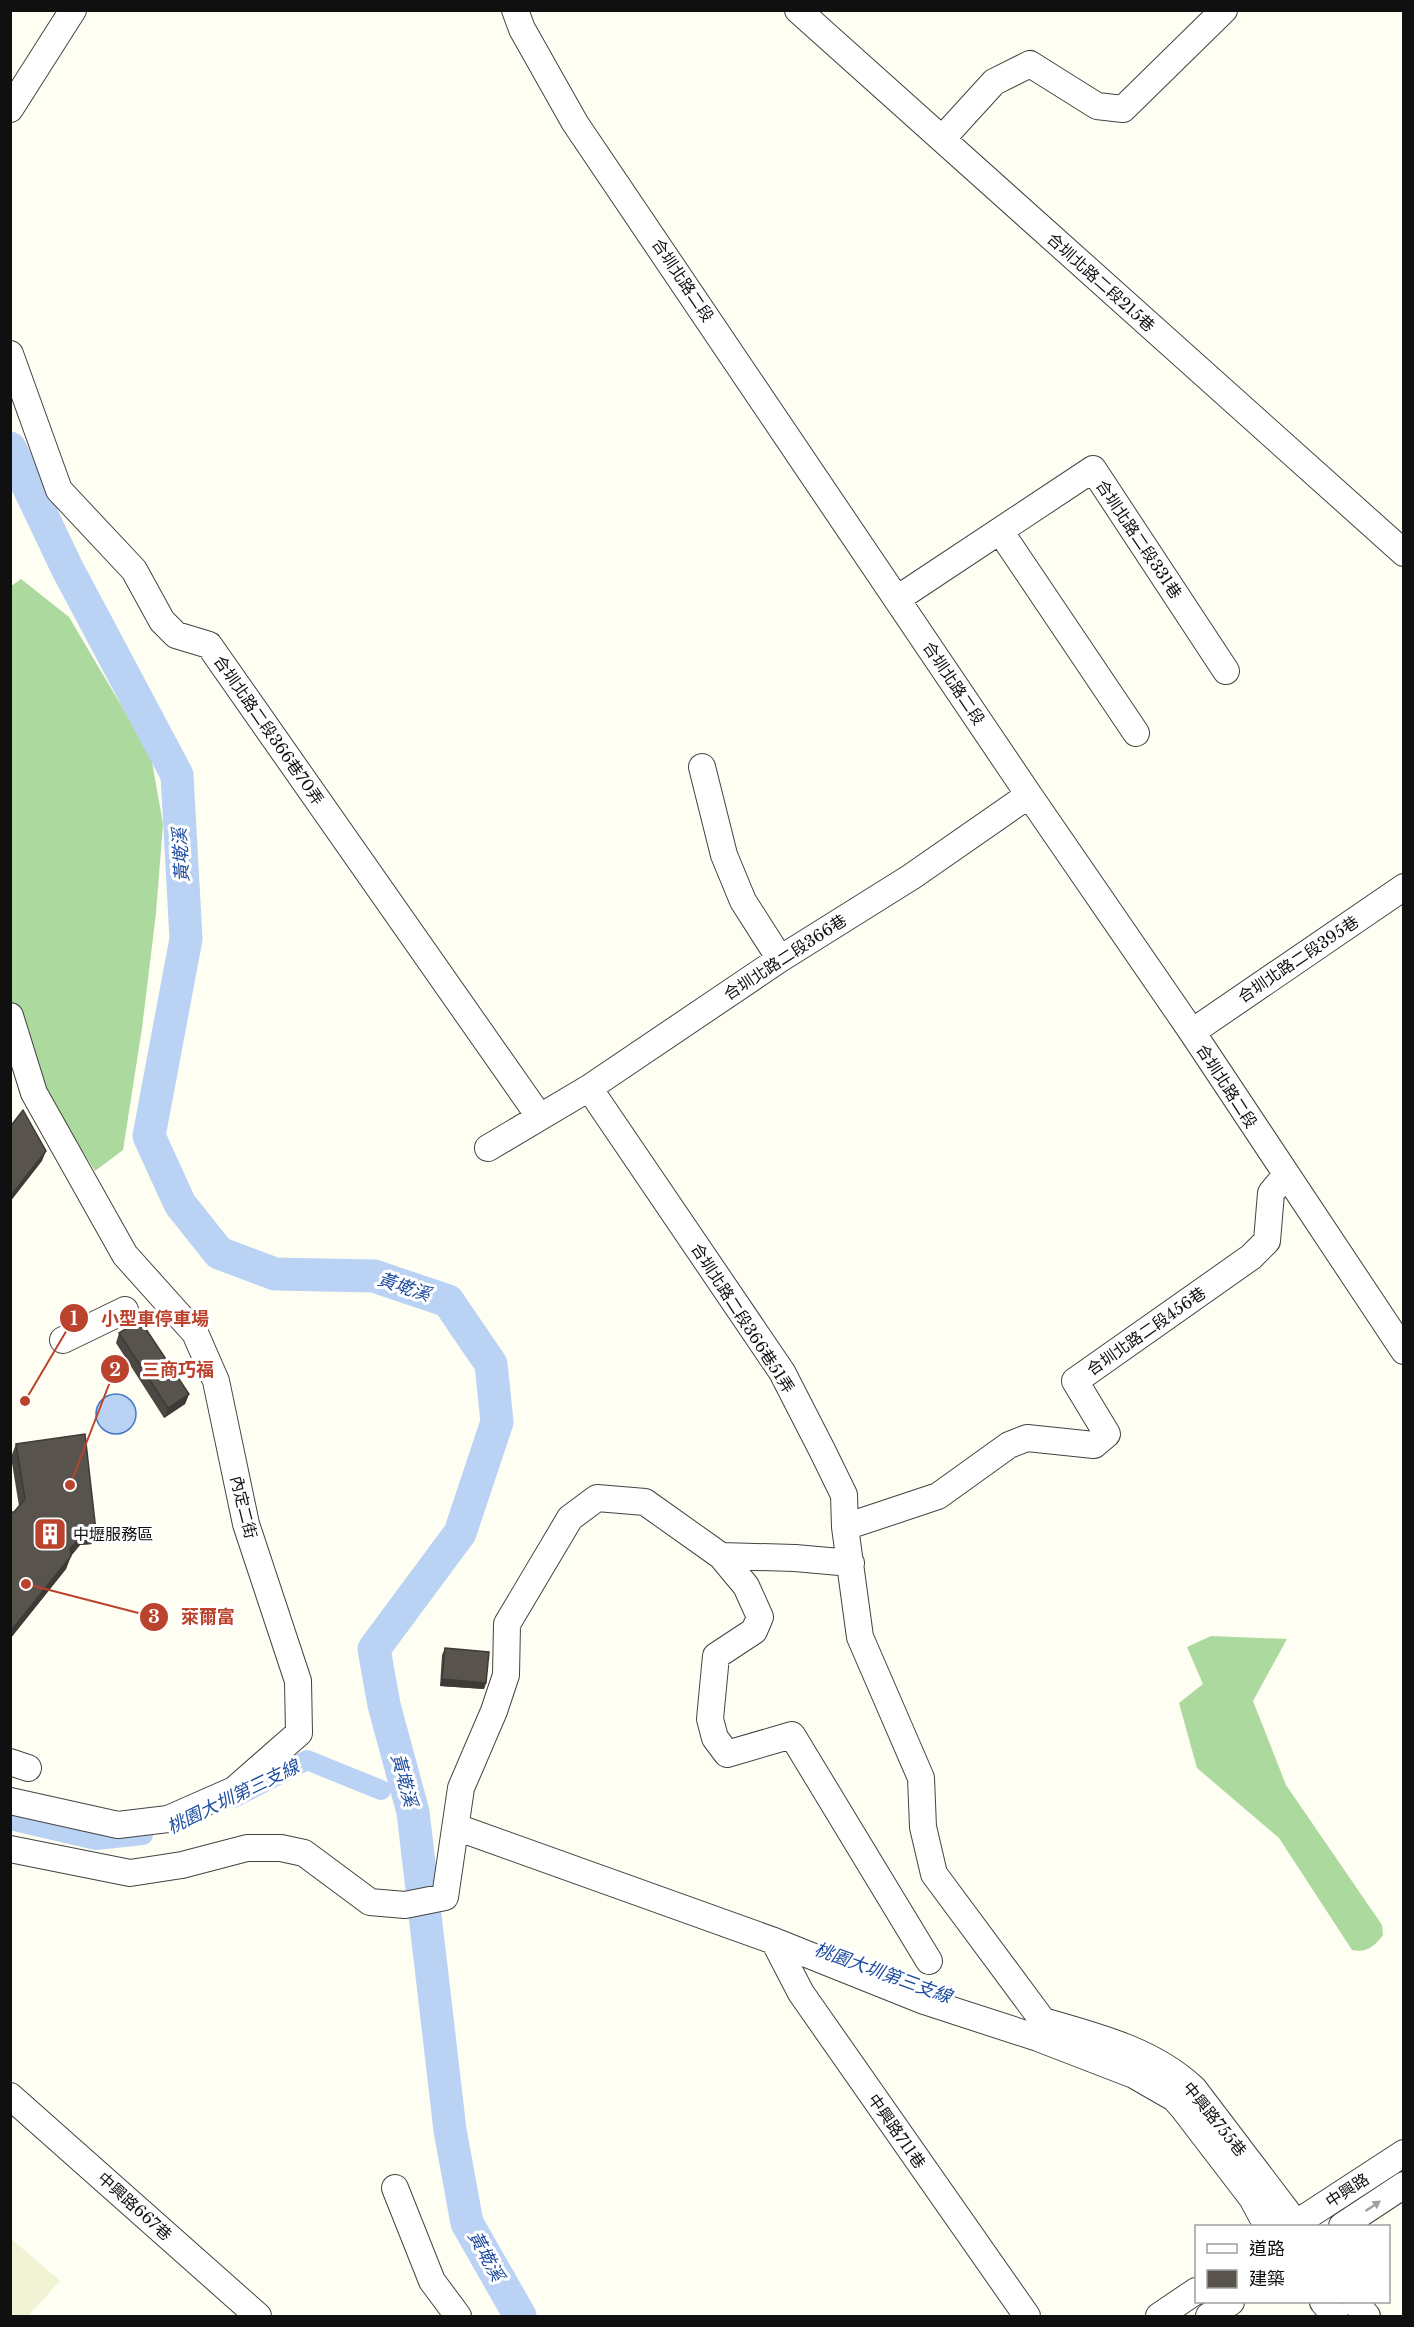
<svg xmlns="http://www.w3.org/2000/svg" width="1414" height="2327" font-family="'Libre Baskerville','Noto Sans TC',serif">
<rect width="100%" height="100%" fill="#fefef3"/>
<path fill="#f0f4d4" d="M10 2238 60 2281 28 2316H11Z"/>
<path fill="#acd99d" d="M21 579 69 617 151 756 163 824 156 913 142 1028 123 1150 95 1171 11 1038 10 587Z
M1211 1636 1287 1639 1253 1701 1286 1785 1382 1925 1383 1935C1375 1946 1367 1953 1352 1950L1279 1838 1197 1768 1179 1703 1203 1684 1187 1647Z"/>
<path fill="#bad2f4" stroke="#4478c8" stroke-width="1.5" d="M96 1414a20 20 0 1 1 40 0a20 20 0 1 1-40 0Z"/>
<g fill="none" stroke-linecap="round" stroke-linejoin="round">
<path stroke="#bad2f4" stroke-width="20" d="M234 1798 307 1760 381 1790
M10 1820 96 1840 143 1835"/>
<path stroke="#bad2f4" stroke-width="33" d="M10 448 67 568 177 775 186 939 149 1136 180 1204 219 1253 275 1274 374 1276 448 1301 491 1364 497 1422 460 1533 374 1649 384 1705 413 1812 450 2130 467 2223 520 2316"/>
<g stroke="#434343" stroke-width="28">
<path id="minor" d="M515 10 522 29 575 123 1029 795 1192 1032 1404 1351
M798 10 1404 553
M10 109 73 10
M942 139 994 82 1030 64 1097 106 1123 109 1224 10
M10 354 59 490 134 570 162 621 176 635 209 645 539 1116
M1000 531 1136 733
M897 599 1093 469 1226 671
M702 767 724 855 743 901 780 959
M10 1016 34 1093 125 1255 195 1333 216 1381 246 1524 298 1681 299 1733 234 1790 168 1819 118 1825 10 1801
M1192 1032 1404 887
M589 1088 782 1372 822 1450 844 1495 845 1527 860 1637 921 1778 923 1827 934 1874 1043 2021
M488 1148 589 1088 780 959 911 877 1029 795
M63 1340 125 1310
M845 1527 938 1496 1009 1445 1027 1438 1094 1445 1107 1434 1075 1381 1251 1257 1267 1241 1271 1193 1286 1175
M721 1556 746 1586 760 1617 754 1631 716 1656 710 1719 715 1738 727 1754 792 1735 929 1961
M10 1762 28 1768
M456 1827 774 1941 924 2001 1038 2038 1134 2075 1174 2098 1183 2108 1252 2198 1267 2226
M10 1849 130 1873 182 1865 247 1848H281L304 1853 370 1902 405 1905 445 1897 461 1788 494 1711 506 1675 507 1624 570 1518 597 1498 645 1502 721 1556 795 1558 851 1563
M774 1941 801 1993 1027 2316
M1043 2021C1095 2036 1153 2050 1194 2089L1298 2226
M10 2096 258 2316
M395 2188 432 2281 458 2316
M1292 2226 1404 2153
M1342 2226 1404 2185
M1323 2302 1335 2316
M1355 2302 1367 2316
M1159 2316 1196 2291
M1209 2316 1231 2302"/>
</g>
<use href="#minor" stroke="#fff" stroke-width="26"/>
</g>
<path fill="#4c4742" d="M119 1333 189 1394 185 1404 164 1418 116 1343Z
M16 1444 92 1544 80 1545 71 1556 66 1569 10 1639V1512H14L19 1506 11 1457Z
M445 1648 486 1683 484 1689 440 1686 442 1655Z"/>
<path fill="#3e3a36" d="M46 1151 42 1161 10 1202V1197Z
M189 1394 185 1404 164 1418 168 1408Z
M96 1531 92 1544 80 1545 66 1562 70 1549 85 1532Z
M71 1556 66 1569 10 1639V1632Z
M442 1679 486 1683 484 1689 440 1686Z"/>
<path fill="#58534d" stroke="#3e3a36" stroke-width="1.5" d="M23 1110 46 1151 10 1197V1127Z
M140 1320 189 1394 168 1408 119 1333Z
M85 1434 96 1531 85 1532 70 1549 71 1556 10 1632V1512H14L25 1499 16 1444Z
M445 1648 489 1652 486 1683 442 1679Z"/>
<defs><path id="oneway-solid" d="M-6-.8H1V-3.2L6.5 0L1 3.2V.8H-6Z" transform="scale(1.5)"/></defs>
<use fill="#9f9f9f" href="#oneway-solid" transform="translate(1373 2206) rotate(-34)"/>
<defs>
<g id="building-square" transform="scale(1.725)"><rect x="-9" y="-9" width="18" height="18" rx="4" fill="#bb432d" stroke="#fff"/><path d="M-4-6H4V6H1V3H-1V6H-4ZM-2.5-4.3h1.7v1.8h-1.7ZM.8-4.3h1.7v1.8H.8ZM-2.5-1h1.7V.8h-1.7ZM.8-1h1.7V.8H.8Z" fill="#fff"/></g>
</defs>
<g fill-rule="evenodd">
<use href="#building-square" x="50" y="1534"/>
</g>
<g text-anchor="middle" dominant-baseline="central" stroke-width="6" stroke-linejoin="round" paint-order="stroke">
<g font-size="16" fill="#101010" stroke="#fff">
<text transform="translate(683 280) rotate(56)">合圳北路二段</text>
<text transform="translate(1101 282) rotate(42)">合圳北路二段215巷</text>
<text transform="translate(1139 539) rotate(56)">合圳北路二段331巷</text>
<text transform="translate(954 683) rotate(56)">合圳北路二段</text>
<text transform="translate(269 730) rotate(55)">合圳北路二段366巷70弄</text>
<text transform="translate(785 957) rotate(-33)">合圳北路二段366巷</text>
<text transform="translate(1298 959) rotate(-34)">合圳北路二段395巷</text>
<text transform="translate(1227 1086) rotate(57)">合圳北路二段</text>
<text transform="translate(743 1318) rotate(57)">合圳北路二段366巷51弄</text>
<text transform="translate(1146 1331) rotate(-35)">合圳北路二段456巷</text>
<text transform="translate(244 1507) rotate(76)">內定二街</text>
<text transform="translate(1215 2119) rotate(51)">中興路755巷</text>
<text transform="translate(897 2131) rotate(55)">中興路711巷</text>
<text transform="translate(1347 2190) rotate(-33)">中興路</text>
<text transform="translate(135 2206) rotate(42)">中興路667巷</text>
</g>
<g font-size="16" fill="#101010" stroke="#fff" text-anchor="start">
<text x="73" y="1534">中壢服務區</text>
</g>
<g font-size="18" font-style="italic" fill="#1d4b9e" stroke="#fff">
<text transform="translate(181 855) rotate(-93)">黃墘溪</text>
<text transform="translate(404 1287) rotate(18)">黃墘溪</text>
<text transform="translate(404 1780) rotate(75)">黃墘溪</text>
<text transform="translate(233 1797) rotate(-26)">桃園大圳第三支線</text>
<text transform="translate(883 1973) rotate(20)">桃園大圳第三支線</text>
<text transform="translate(486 2256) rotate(61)">黃墘溪</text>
</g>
</g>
<path fill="none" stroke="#bb432d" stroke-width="2" d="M25 1401L74 1318M70 1485L115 1369M26 1584L154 1617"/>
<g fill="#bb432d" stroke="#fff" stroke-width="2">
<circle cx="25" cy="1401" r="6"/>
<circle cx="70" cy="1485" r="6"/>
<circle cx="26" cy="1584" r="6"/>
<circle cx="74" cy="1318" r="15"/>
<circle cx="115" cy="1369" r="15"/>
<circle cx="154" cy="1617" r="15"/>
</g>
<g font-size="18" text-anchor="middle" font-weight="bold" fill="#fff">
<text x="74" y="1325">1</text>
<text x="115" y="1376">2</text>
<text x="154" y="1623">3</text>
</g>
<g font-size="18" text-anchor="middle" font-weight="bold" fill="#bb432d" stroke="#fff" stroke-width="6" stroke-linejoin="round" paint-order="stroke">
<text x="155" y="1325">小型車停車場</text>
<text x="178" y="1376">三商巧福</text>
<text x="208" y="1623">萊爾富</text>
</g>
<rect width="1414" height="2327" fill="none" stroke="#101010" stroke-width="24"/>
<rect x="1195" y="2225" width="195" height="78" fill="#ffffff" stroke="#9f9f9f" stroke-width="1.5"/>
<rect x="1207" y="2244" width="30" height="9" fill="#ffffff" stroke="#9f9f9f" stroke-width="1.5"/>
<text x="1249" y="2255" font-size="18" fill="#101010">道路</text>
<rect x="1207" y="2270" width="30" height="18" fill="#58534d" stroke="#9f9f9f" stroke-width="1.5"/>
<text x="1249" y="2285" font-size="18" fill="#101010">建築</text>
</svg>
